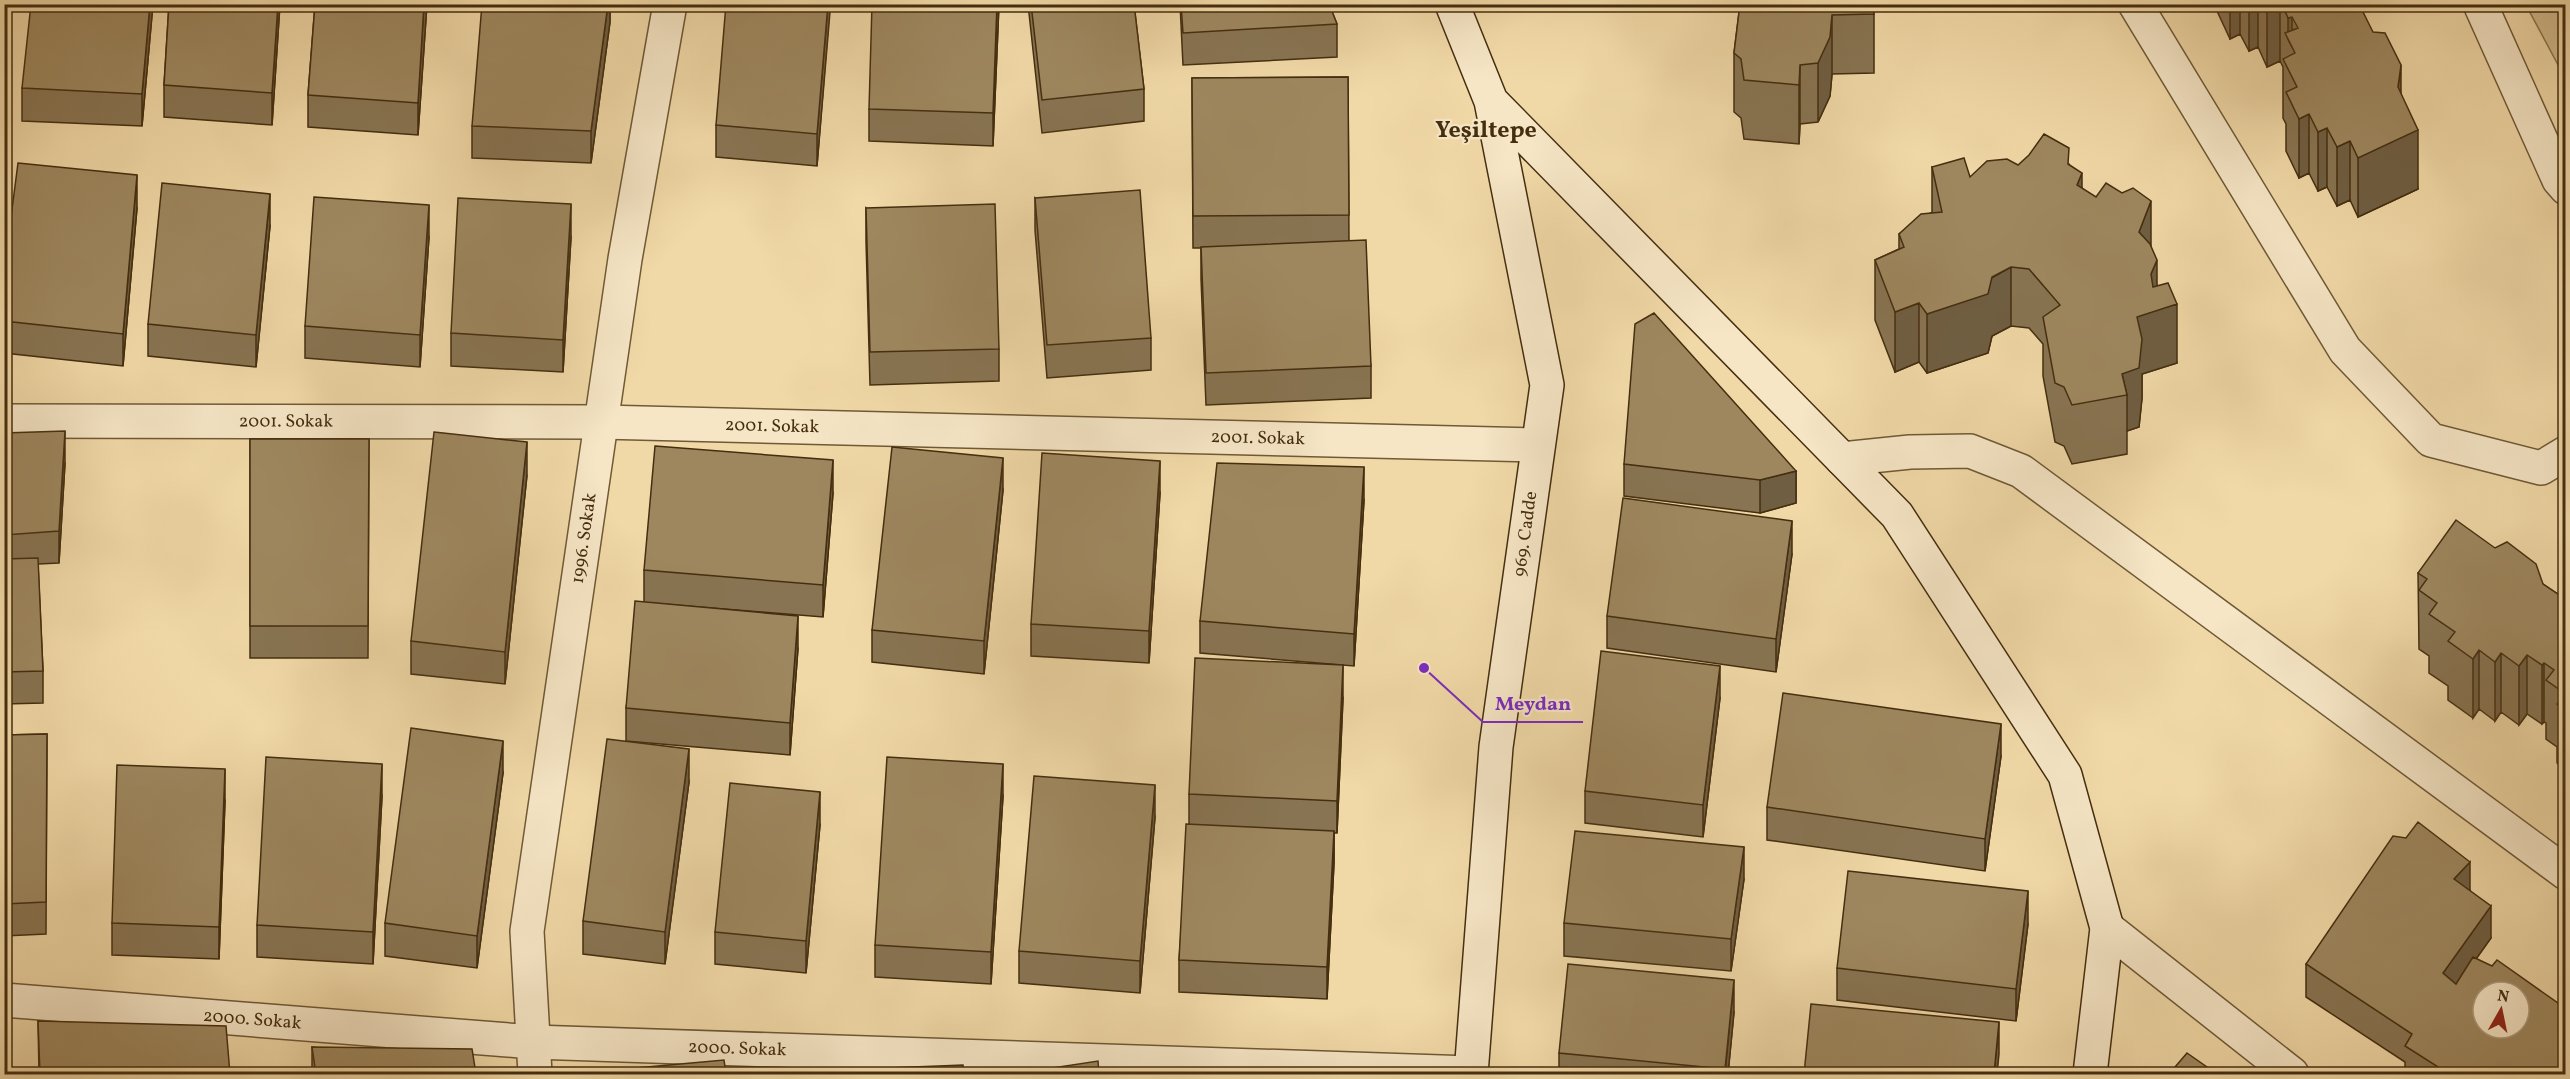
<svg xmlns="http://www.w3.org/2000/svg" width="2570" height="1079" font-family="Vollkorn,serif">
<rect width="100%" height="100%" fill="#f1d9a7"/>
<filter id="stains"><feTurbulence type="fractalNoise" baseFrequency=".00333" numOctaves="4"/><feColorMatrix values="0 0 0 0 .2 0 0 0 0 .09 0 0 0 0 .02 0 0 0 .5 -.17"/></filter>
<radialGradient id="worn" r=".72"><stop offset=".6" stop-color="#630" stop-opacity="0"/><stop offset="1" stop-color="#630" stop-opacity=".3"/></radialGradient>
<path fill="#d4bc8d" stroke="#8c754e" stroke-width="1.5" d="M2526 5H2565V78Z"/>
<g fill="none" stroke-linecap="round" stroke-linejoin="round">
<g stroke="#6f5936" stroke-width="36">
<g id="street">
<path d="M2135 4 2345 350 2431 440 2541 468 2566 453"/>
<path d="M2480 4 2559 180 2566 188"/>
<path id="s1" d="M4 421 601 422 1538 445"/>
<path d="M1842 459 1910 452 1970 451 2021 471 2566 873"/>
<path d="M2107 928 2292 1074"/>
<path id="s2" d="M4 1000 533 1042 1471 1073"/>
<path id="s3" d="M535 1074 527 931 625 259 670 4"/>
</g>
</g>
<g stroke="#442e10" stroke-width="36">
<path id="secondary" d="M1452 4 1491 101 1547 385 1496 747 1471 1074
M1491 101 1897 515 2065 775 2107 928 2090 1074"/>
</g>
<use href="#street" stroke="#f6e6c6" stroke-width="33"/>
<use href="#secondary" stroke="#f6e6c6" stroke-width="33"/>
</g>
<path fill="#887452" stroke="#442e10" stroke-width="1.5" d="M153 4 142 126 22 121V88Z
M169 4H280L272 125 164 117V85Z
M315 4H427L418 135 308 127V95Z
M610 4V22L591 163 472 158V126Z
M830 4 817 166 716 157V125Z
M999 4 993 146 869 141V109Z
M1028 4H1134L1144 89V121L1042 133Z
M1180 4H1329L1337 24V57L1183 65Z
M1631 4H1699L1697 8H1633Z
M1740 4 1874 14V73L1832 74 1830 96 1818 122 1800 124 1799 144 1744 139 1741 118 1734 112V53Z
M2217 4H2359L2401 94 2418 189 2358 217 2350 200 2337 206 2327 187 2318 191 2309 173 2299 178 2286 151V124L2283 118V67L2280 61 2267 67 2258 47 2249 51 2240 34 2230 39 2217 11Z
M1348 77 1349 241 1371 366V398L1206 405 1201 279V248H1193L1192 78Z
M2069 164 2082 188 2151 247 2157 286 2177 363 2142 374V398L2139 427 2127 431V454L2072 464 2064 446 2055 442 2043 376V344L2029 328 2011 326 1992 336 1988 353 1927 373 1919 362 1895 372 1875 320V260L1899 249V234L1932 212V167L1970 177 2018 165Z
M1035 198 1151 338V370L1047 378 1035 230Z
M137 208 123 366 4 353V271Z
M866 208 999 349V381L870 385 866 241Z
M270 226 256 367 148 356V324Z
M429 237 420 367 305 358V326Z
M571 237 563 372 451 366V333Z
M4 433 65 463 59 563 38 564 43 671V703L4 704Z
M250 439H369L368 658H250Z
M1624 464 1796 471V503L1760 513 1624 496Z
M527 475 505 684 411 674V641Z
M1003 490 984 674 872 662V630Z
M833 493 823 617 650 603 798 648 790 755 626 741V708L644 602V570Z
M1160 493 1149 663 1031 656V624Z
M1364 500 1354 666 1200 653V621Z
M1792 554 1776 672 1607 648V616Z
M2418 573 2543 584 2565 599V770L2557 763V747L2546 739V723L2544 722 2542 724 2527 714 2519 725 2501 712 2495 721 2479 709 2473 718 2448 700V686L2429 673V656L2419 649Z
M1343 698 1337 833H1334V863L1327 999 1179 992V960L1189 825V794Z
M1720 698 1703 837 1585 823V791Z
M47 734 46 934 4 936V735Z
M2001 756 1985 871 1767 840V807Z
M503 773 477 968 385 956V923Z
M689 782 665 964 583 954V921Z
M382 796 373 964 257 957V925Z
M1003 796 991 984 875 977V945Z
M225 801 219 959 112 955V923Z
M1155 817 1140 993 1019 983V951Z
M820 825 806 973 715 964V932Z
M1744 879 1731 971 1564 956V923Z
M2470 890 2491 938 2476 959 2565 1074H2405V1062L2306 997V964Z
M2028 924 2016 1021 1837 1000V968Z
M1734 1012 1728 1074H1559V1053Z
M38 1021 230 1074H39Z
M312 1047 476 1074H312Z"/>
<path fill="#6f5e42" stroke="#442e10" stroke-width="1.5" d="M150 4H153L142 126V94Z
M278 4H280L272 125V93Z
M424 4H427L418 135V103Z
M608 4H610V22L591 163V131Z
M828 4H830V12L817 166V134Z
M997 4H999L993 146V113Z
M2230 4H2240V34L2230 39Z
M2249 4H2258V47L2249 51Z
M2274 4H2280V61L2267 67V7Z
M1832 15V74L1830 96 1818 122V63Z
M2292 17V47L2288 39V18Z
M1800 65V124L1799 144V85Z
M2401 65V124L2418 130V189L2358 217V158L2398 87Z
M2309 114V173L2299 178V119Z
M2327 128V187L2318 191V132Z
M2350 141V200L2337 206V147Z
M2082 173V232L2077 185Z
M137 175V208L123 366V334Z
M270 194V226L256 367V335Z
M2151 201V260L2139 232Z
M571 204V237L563 372V340Z
M429 205V237L420 367V335Z
M2157 260V310L2177 304V363L2142 374V398L2139 427 2127 431V395L2122 374 2137 317 2151 274Z
M2011 267V326L1992 336 1988 353 1927 373V314Z
M1919 303V362L1895 372V312Z
M65 431V463L59 563V531Z
M527 442V475L505 684V652Z
M1003 458V490L984 674V641Z
M833 460V493L823 617V585Z
M1160 461V493L1149 663V631Z
M1364 467V500L1354 666V634Z
M1796 471V503L1760 513V480Z
M1792 521V554L1776 672V639Z
M798 616V648L790 755V723Z
M2479 650V709L2473 718V659Z
M2501 653V712L2495 721V662Z
M2527 655V714L2519 725V666Z
M2544 663V722L2542 724V665Z
M1343 665V698L1337 833V801Z
M1720 666V698L1703 837V805Z
M2001 724V756L1985 871V839Z
M503 741V773L477 968V936Z
M689 749V782L665 964V932Z
M382 764V796L373 964V932Z
M1003 764V796L991 984V952Z
M225 769V801L219 959V927Z
M1155 785V817L1140 993V961Z
M820 792V825L806 973V941Z
M1334 831V863L1327 999V967Z
M1744 847V879L1731 971V939Z
M2470 862V894L2454 879Z
M2028 891V924L2016 1021V989Z
M2491 906V938L2443 1005V973Z
M1734 980V1012L1728 1074H1725Z
M1999 1022V1054L1997 1074H1994Z"/>
<path fill="#9e875f" stroke="#442e10" stroke-width="1.5" fill-rule="evenodd" d="M31 4H150L142 94 22 88Z
M169 4H278L272 93 164 85Z
M315 4H424L418 103 308 95Z
M482 4H608L591 131 472 126Z
M726 4H828L817 134 716 125Z
M872 4H997L993 113 869 109Z
M1031 4H1134L1144 89 1042 100Z
M1181 4H1329L1337 24 1183 33Z
M1740 4H1873L1874 14 1832 15 1830 37 1818 63 1800 65 1799 85 1744 80 1741 59 1734 53Z
M2266 4H2274L2267 7Z
M2282 4H2359L2373 32 2385 33 2401 65 2398 87 2418 130 2358 158 2350 141 2337 147 2327 128 2318 132 2309 114 2299 119 2286 92 2297 87 2283 59 2295 53 2285 33 2298 28 2292 17 2288 18Z
M1348 77 1349 215 1193 216 1192 78Z
M2044 134 2069 148 2068 164 2082 173 2077 185 2096 197 2106 183 2122 193 2133 188 2151 201 2139 232 2150 244 2157 260 2151 274 2153 287 2168 283 2177 304 2137 317 2142 339 2139 368 2122 374 2127 395 2072 405 2064 387 2055 383 2043 317 2060 305 2029 269 2011 267 1992 277 1988 294 1927 314 1919 303 1895 312 1875 260 1904 247 1899 234 1921 214 1942 212 1932 167 1964 158 1970 177 1987 161 2007 159 2018 165 2029 155Z
M18 163 137 175 123 334 4 321V271Z
M162 183 270 194 256 335 148 324Z
M1140 190 1151 338 1047 345 1035 198Z
M314 197 429 205 420 335 305 326Z
M458 198 571 204 563 340 451 333Z
M995 204 999 349 870 352 866 208Z
M1366 240 1371 366 1206 373 1201 247Z
M1654 313 1796 471 1760 480 1624 464 1635 324Z
M65 431 59 531 4 535V433Z
M434 432 527 442 505 652 411 641Z
M250 439H369L368 626H250Z
M655 446 833 460 823 585 644 570Z
M892 447 1003 458 984 641 872 630Z
M1042 453 1160 461 1149 631 1031 624Z
M1217 463 1364 467 1354 634 1200 621Z
M1623 498 1792 521 1776 639 1607 616Z
M2456 520 2495 548 2507 542 2536 564 2543 584 2565 599V711L2557 704 2564 693 2546 680 2554 670 2544 663 2542 665 2527 655 2519 666 2501 653 2495 662 2479 650 2473 659 2448 641 2455 632 2429 614 2437 603 2419 590 2427 579 2418 573Z
M38 558 43 671 4 672V559Z
M635 601 798 616 790 723 626 708Z
M1601 651 1720 666 1703 805 1585 791Z
M1195 658 1343 665 1337 801 1189 794Z
M1783 693 2001 724 1985 839 1767 807Z
M411 728 503 741 477 936 385 923Z
M47 734 46 902 4 904V735Z
M607 739 689 749 665 932 583 921Z
M266 757 382 764 373 932 257 925Z
M887 757 1003 764 991 952 875 945Z
M117 765 225 769 219 927 112 923Z
M1034 776 1155 785 1140 961 1019 951Z
M730 783 820 792 806 941 715 932Z
M2418 822 2470 862 2454 879 2491 906 2443 973 2456 984 2473 957 2492 966 2497 960 2565 1008V1074H2449L2405 1046 2412 1034 2306 964 2393 836 2406 838ZM2483 992H2519V1028H2483Z
M1186 824 1334 831 1327 967 1179 960Z
M1575 831 1744 847 1731 939 1564 923Z
M1848 871 2028 891 2016 989 1837 968Z
M1568 964 1734 980 1725 1069 1559 1053Z
M1811 1004 1999 1022 1994 1074H1804Z
M38 1021 226 1026 230 1074H40Z
M312 1047 472 1049 476 1074H316Z
M2187 1053 2217 1074H2169Z
M724 1060 726 1074H593L592 1072Z
M1098 1061 1099 1074H1012Z
M963 1065 964 1074H864L863 1069Z
M1305 1068V1074H1190Z"/>
<g text-anchor="middle" dominant-baseline="central" stroke-width="4.5" stroke-linejoin="round" paint-order="stroke">
<g font-size="18" fill="#442e10" stroke="#f6e6c6">
<text stroke="none"><textPath href="#s1" startOffset="282">2001. Sokak</textPath></text>
<text stroke="none"><textPath href="#s1" startOffset="768">2001. Sokak</textPath></text>
<text stroke="none"><textPath href="#s1" startOffset="1254">2001. Sokak</textPath></text>
<text transform="translate(1526 534) rotate(-82)">969. Cadde</text>
<text stroke="none"><textPath href="#s3" startOffset="540">1996. Sokak</textPath></text>
<text stroke="none"><textPath href="#s2" startOffset="249">2000. Sokak</textPath></text>
<text stroke="none"><textPath href="#s2" startOffset="735">2000. Sokak</textPath></text>
</g>
<g font-size="24" font-weight="bold" fill="#442e10" stroke="#f6e6c6">
<text x="1486" y="131">Yeşiltepe</text>
</g>
</g>
<path fill="none" stroke="#7b2cbf" stroke-width="2" d="M1424 668L1483 722H1583"/>
<circle fill="#7b2cbf" stroke="#f6e6c6" stroke-width="2" cx="1424" cy="668" r="6"/>
<g font-size="20" text-anchor="middle" font-weight="bold" fill="#7b2cbf" stroke="#f6e6c6" stroke-width="4.5" stroke-linejoin="round" paint-order="stroke">
<text x="1533" y="710">Meydan</text>
</g>
<rect width="2570" height="1079" fill="none" stroke="#f1d9a7" stroke-width="24"/>
<rect x="6" y="6" width="2558" height="1067" fill="none" stroke="#442e10" stroke-width="3"/>
<rect x="12" y="12" width="2546" height="1055" fill="none" stroke="#442e10" stroke-width="1.5"/>
<g transform="translate(2501 1010) rotate(9)"><circle r="28" fill="#f6e6c6" stroke="#af9c7d" stroke-width="1.5"/>
<path d="M0-4.5L10 22L0 15L-10 22Z" fill="#8f2418"/>
<text y="-9" font-size="16" font-weight="bold" text-anchor="middle" fill="#442e10">N</text>
</g>
<rect width="100%" height="100%" filter="url(#stains)"/>
<rect width="100%" height="100%" fill="url(#worn)"/>
</svg>
